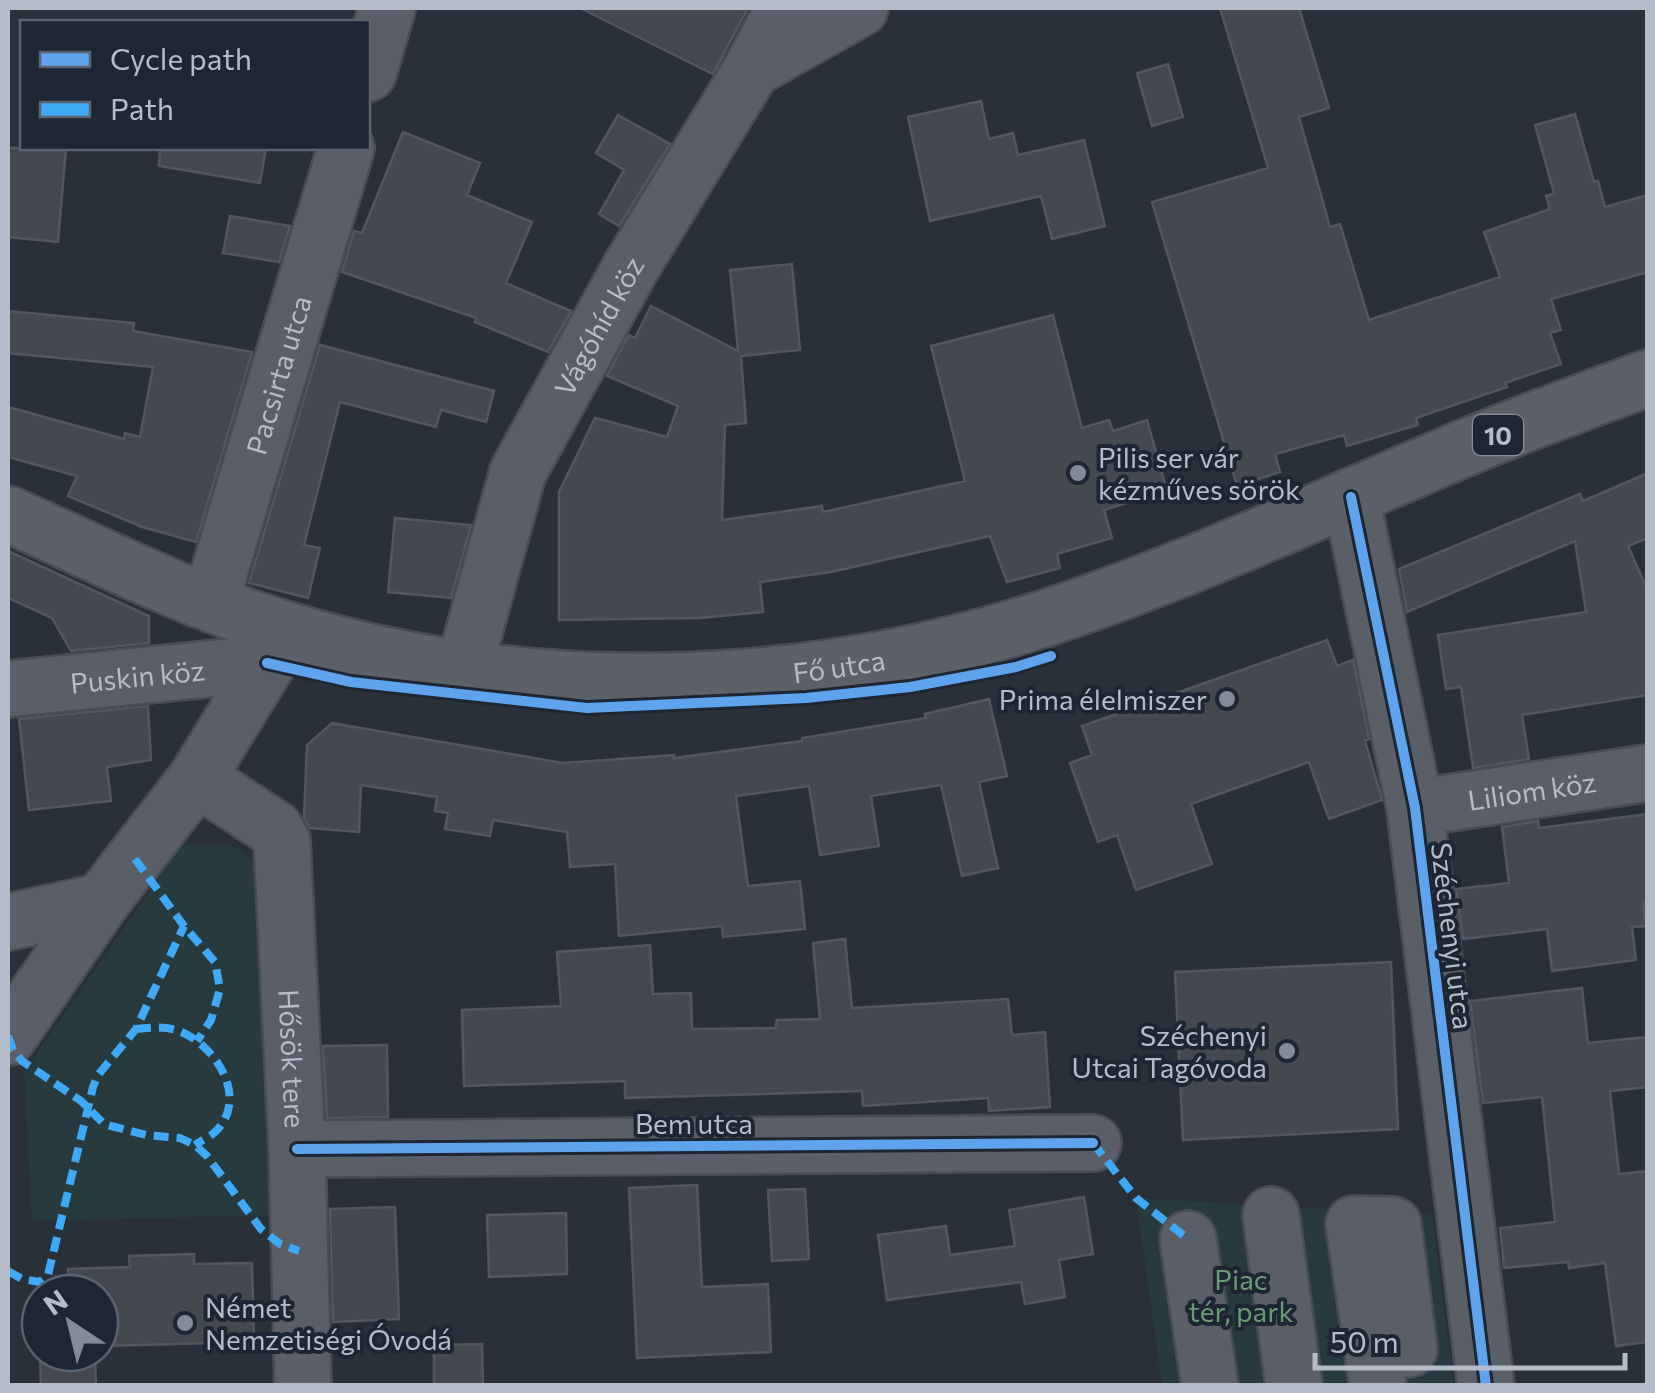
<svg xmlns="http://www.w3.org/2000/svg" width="1655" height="1393" font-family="Commissioner,sans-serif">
<rect width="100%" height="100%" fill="#2a3038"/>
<path fill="#273a3e" d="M181 845H231L254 860 272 1215 32 1221 24 1072Z
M1136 1198 1432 1215 1454 1385H1162Z"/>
<path fill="#444950" stroke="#52575f" stroke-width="2.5" d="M580 8H748L713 74Z
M1220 8H1299L1329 108 1299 117 1330 227 1340 224 1369 320 1500 277 1484 232 1550 209 1546 196 1554 193 1535 125 1575 114 1594 182 1598 181 1605 207 1648 195V272L1551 299 1561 330 1550 333 1561 364 1505 383 1507 387 1416 418 1418 425 1347 446 1344 435 1275 454 1280 472 1237 486 1152 202 1268 168Z
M1168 64 1183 117 1152 126 1137 73Z
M981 101 989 139 1013 133 1018 155 1084 140 1105 226 1052 239 1041 196 930 221 908 117Z
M618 115 670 144 619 226 599 214 624 170 596 153Z
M403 132 480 163 467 195 532 222 506 283 571 311 548 352 475 322 476 318 342 272 354 231 362 233Z
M8 148H66L58 242 8 237Z
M160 148H266L260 183 159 166Z
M230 216 290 226 279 262 223 253Z
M792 264 800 350 741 356 746 423 725 425 722 520 822 506 823 512 965 481 931 346 1053 315 1082 428 1109 420 1113 431 1147 420 1167 491 1104 510 1112 538 1057 554 1060 568 1007 582 990 536 831 572 760 582 763 612 700 618 559 620V492L595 418 667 437 678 406 607 376 629 335 635 338 651 306 738 351 730 270Z
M8 311 134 323 133 331 252 352 196 542 142 527 68 496 77 476 8 457V407L124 439 125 433 140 437 153 367 8 353Z
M320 345 494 391 486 422 441 410 436 427 340 402 304 545 320 548 308 598 249 583Z
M1648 473V538L1628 546 1648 591V695L1522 715 1529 759 1473 768 1461 687 1446 689 1438 635 1586 612 1575 541 1407 612 1399 569 1580 494 1583 501Z
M395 518 471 525 451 598 388 592Z
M8 551 149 616V643L71 651 52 618 8 598Z
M1327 640 1337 666 1353 660 1369 739 1365 741 1382 800 1329 819 1309 762 1191 804 1212 864 1136 890 1117 835 1098 842 1070 763 1092 755 1082 726Z
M989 699 1007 776 979 782 998 868 962 876 941 785 871 796 879 846 820 855 809 786 736 796 748 886 800 881 805 929 723 937 722 926 619 936 615 864 570 867 567 832 493 820 490 836 445 829 448 813 435 811 437 797 361 785 359 832 310 828 304 817 307 745 332 723 563 763 674 755V758L802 741V738L926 718 925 714Z
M148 706 151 760 107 767 111 801 29 810 19 719Z
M1648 814V901L1643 902 1646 926 1632 927 1636 960 1552 971 1547 929 1463 939 1456 889 1509 883 1502 827 1538 821 1539 828Z
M845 939 852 1008 1008 999 1012 1035 1045 1032 1050 1107 989 1111 988 1098 863 1106 862 1091 625 1098V1081L464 1086 462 1010 561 1006 557 952 650 945 653 994 691 993 692 1029 775 1028 777 1020 820 1019 813 943Z
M1391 962 1398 1129 1183 1140 1175 972Z
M1582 988 1588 1043 1648 1037V1087L1610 1091 1619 1174 1648 1171V1342L1616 1346 1605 1263 1569 1268 1568 1262 1504 1268 1500 1228 1555 1222 1542 1097 1483 1103 1470 1001Z
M387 1045 388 1117 327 1118 323 1046Z
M697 1185 702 1287 768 1284 771 1352 637 1358 629 1188Z
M805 1189 809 1259 772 1261 768 1190Z
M1084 1197 1093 1254 1059 1260 1065 1297 1025 1304 1021 1282 887 1300 878 1235 946 1226 950 1255 1015 1246 1009 1210Z
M395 1207 399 1319 333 1322 330 1209Z
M566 1213 567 1274 489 1277 487 1215Z
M194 1254V1264L252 1263 254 1342 100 1346V1293H69L68 1269 130 1267 129 1256Z
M39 1333 40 1353H95L96 1386H41Z
M482 1344 483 1386H434V1345Z"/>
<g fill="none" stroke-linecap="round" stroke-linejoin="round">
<g stroke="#484c53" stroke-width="60">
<g id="minor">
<path d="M752 69 860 8"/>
<path d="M368 73 387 8"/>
<path d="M1351 497 1415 808 1486 1386"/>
<path id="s1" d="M210 603 346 148"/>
<path id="s2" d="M464 668 518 472 631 267 752 69 784 8"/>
<path id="s3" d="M8 689 267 663"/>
<path id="s4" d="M197 778 275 829 282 841 297 1149 303 1386"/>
<path id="s5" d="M1415 808 1648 773"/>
<path d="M8 922 101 902"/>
<path d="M8 1037 101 902 197 778 287 631"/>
<path d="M297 1149 1093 1143"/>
<path d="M1271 1215 1294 1386"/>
<path d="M1188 1239 1210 1386"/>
<path d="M1378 1386 1354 1224 1393 1225 1409 1349"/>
</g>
</g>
<g stroke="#484c55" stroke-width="60">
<g id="major">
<path id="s6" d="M8 514C99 555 190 601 287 630 528 703 797 696 1037 621 1177 576 1311 513 1446 456 1512 427 1580 403 1648 378"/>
</g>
</g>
<use href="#minor" stroke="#5a5e66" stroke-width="55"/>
<use href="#major" stroke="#5c6168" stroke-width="55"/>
<path stroke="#3fa9f5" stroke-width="8" stroke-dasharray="15 8" stroke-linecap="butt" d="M135 859 184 926 215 962 220 989 211 1020 197 1041
M136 1029C149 1028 163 1026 176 1030 214 1042 251 1098 215 1132 210 1137 201 1141 195 1145
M8 1036 13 1050 22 1061 81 1101 104 1124 146 1135 180 1138 195 1145 207 1156 261 1229 280 1244 299 1251
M1093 1143 1136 1198 1188 1239
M8 1271 22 1279 40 1282 48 1275 93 1087 98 1075 136 1029 184 926"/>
<g stroke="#1d2633" stroke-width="16">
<path id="cycleway" d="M1351 497 1415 808 1486 1386
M267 663 351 682 587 708 806 698 910 687 1016 667 1051 656
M297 1149 1093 1143"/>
</g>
<use href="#cycleway" stroke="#60a3ed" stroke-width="10"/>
</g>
<g fill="#848b96" stroke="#1d2633" stroke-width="4">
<circle cx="1078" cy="473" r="10"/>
<circle cx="1227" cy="699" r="10"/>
<circle cx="1287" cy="1051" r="10"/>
<circle cx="185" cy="1323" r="10"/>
</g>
<g text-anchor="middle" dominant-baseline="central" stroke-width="8" stroke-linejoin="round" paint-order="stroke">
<rect fill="#1d2633" stroke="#878f9c" stroke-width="2.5" x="1473" y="415" width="50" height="40" rx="8"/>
<g font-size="25" font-weight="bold" fill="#b4bcc9">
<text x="1498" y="435">10</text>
</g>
<g font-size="28" fill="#b4bcc9" stroke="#1d2633">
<text stroke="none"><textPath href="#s2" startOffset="370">Vágóhíd köz</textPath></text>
<text stroke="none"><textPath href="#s1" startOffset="238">Pacsirta utca</textPath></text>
<text stroke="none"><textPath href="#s6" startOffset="860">Fő utca</textPath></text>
<text stroke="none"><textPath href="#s3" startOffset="130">Puskin köz</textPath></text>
<text stroke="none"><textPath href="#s5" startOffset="118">Liliom köz</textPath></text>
<text transform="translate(1453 936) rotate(83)">Széchenyi utca</text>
<text stroke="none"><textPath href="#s4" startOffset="325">Hősök tere</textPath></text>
<text x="694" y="1123">Bem utca</text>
</g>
<g font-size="28" fill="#b4bcc9" stroke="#1d2633" text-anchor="start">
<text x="1098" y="457">Pilis ser vár<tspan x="1098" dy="32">kézműves sörök</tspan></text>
<text x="1207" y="699" text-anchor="end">Prima élelmiszer</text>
<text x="1267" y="1035" text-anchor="end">Széchenyi<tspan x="1267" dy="32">Utcai Tagóvoda</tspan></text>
<text x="205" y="1307">Német<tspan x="205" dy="32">Nemzetiségi Óvodá</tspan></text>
</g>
<g font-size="28" fill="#6b9a76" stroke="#1d2633">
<text x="1241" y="1279">Piac<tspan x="1241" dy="32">tér, park</tspan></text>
</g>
</g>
<rect width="1655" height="1393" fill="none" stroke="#b4bcc9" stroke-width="20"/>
<rect x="20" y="20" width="350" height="130" fill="#1d2633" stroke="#59626f" stroke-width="2.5"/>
<rect x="40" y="52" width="50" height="15" fill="#60a3ed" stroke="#59626f" stroke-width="2.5"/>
<text x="110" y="70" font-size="30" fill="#b4bcc9">Cycle path</text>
<rect x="40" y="102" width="50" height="15" fill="#3fa9f5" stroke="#59626f" stroke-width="2.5"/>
<text x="110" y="120" font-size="30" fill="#b4bcc9">Path</text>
<g transform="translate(70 1323) rotate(325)"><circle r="48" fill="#1d2633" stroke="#59626f" stroke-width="2.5"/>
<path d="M0-8L18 38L0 25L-18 38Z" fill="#848b96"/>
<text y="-15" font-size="28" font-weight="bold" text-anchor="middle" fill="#b4bcc9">N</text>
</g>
<path d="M1315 1353v15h310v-15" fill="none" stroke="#b4bcc9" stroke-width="5"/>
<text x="1330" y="1353" font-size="30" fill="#b4bcc9" stroke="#1d2633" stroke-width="8" paint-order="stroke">50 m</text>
</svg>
